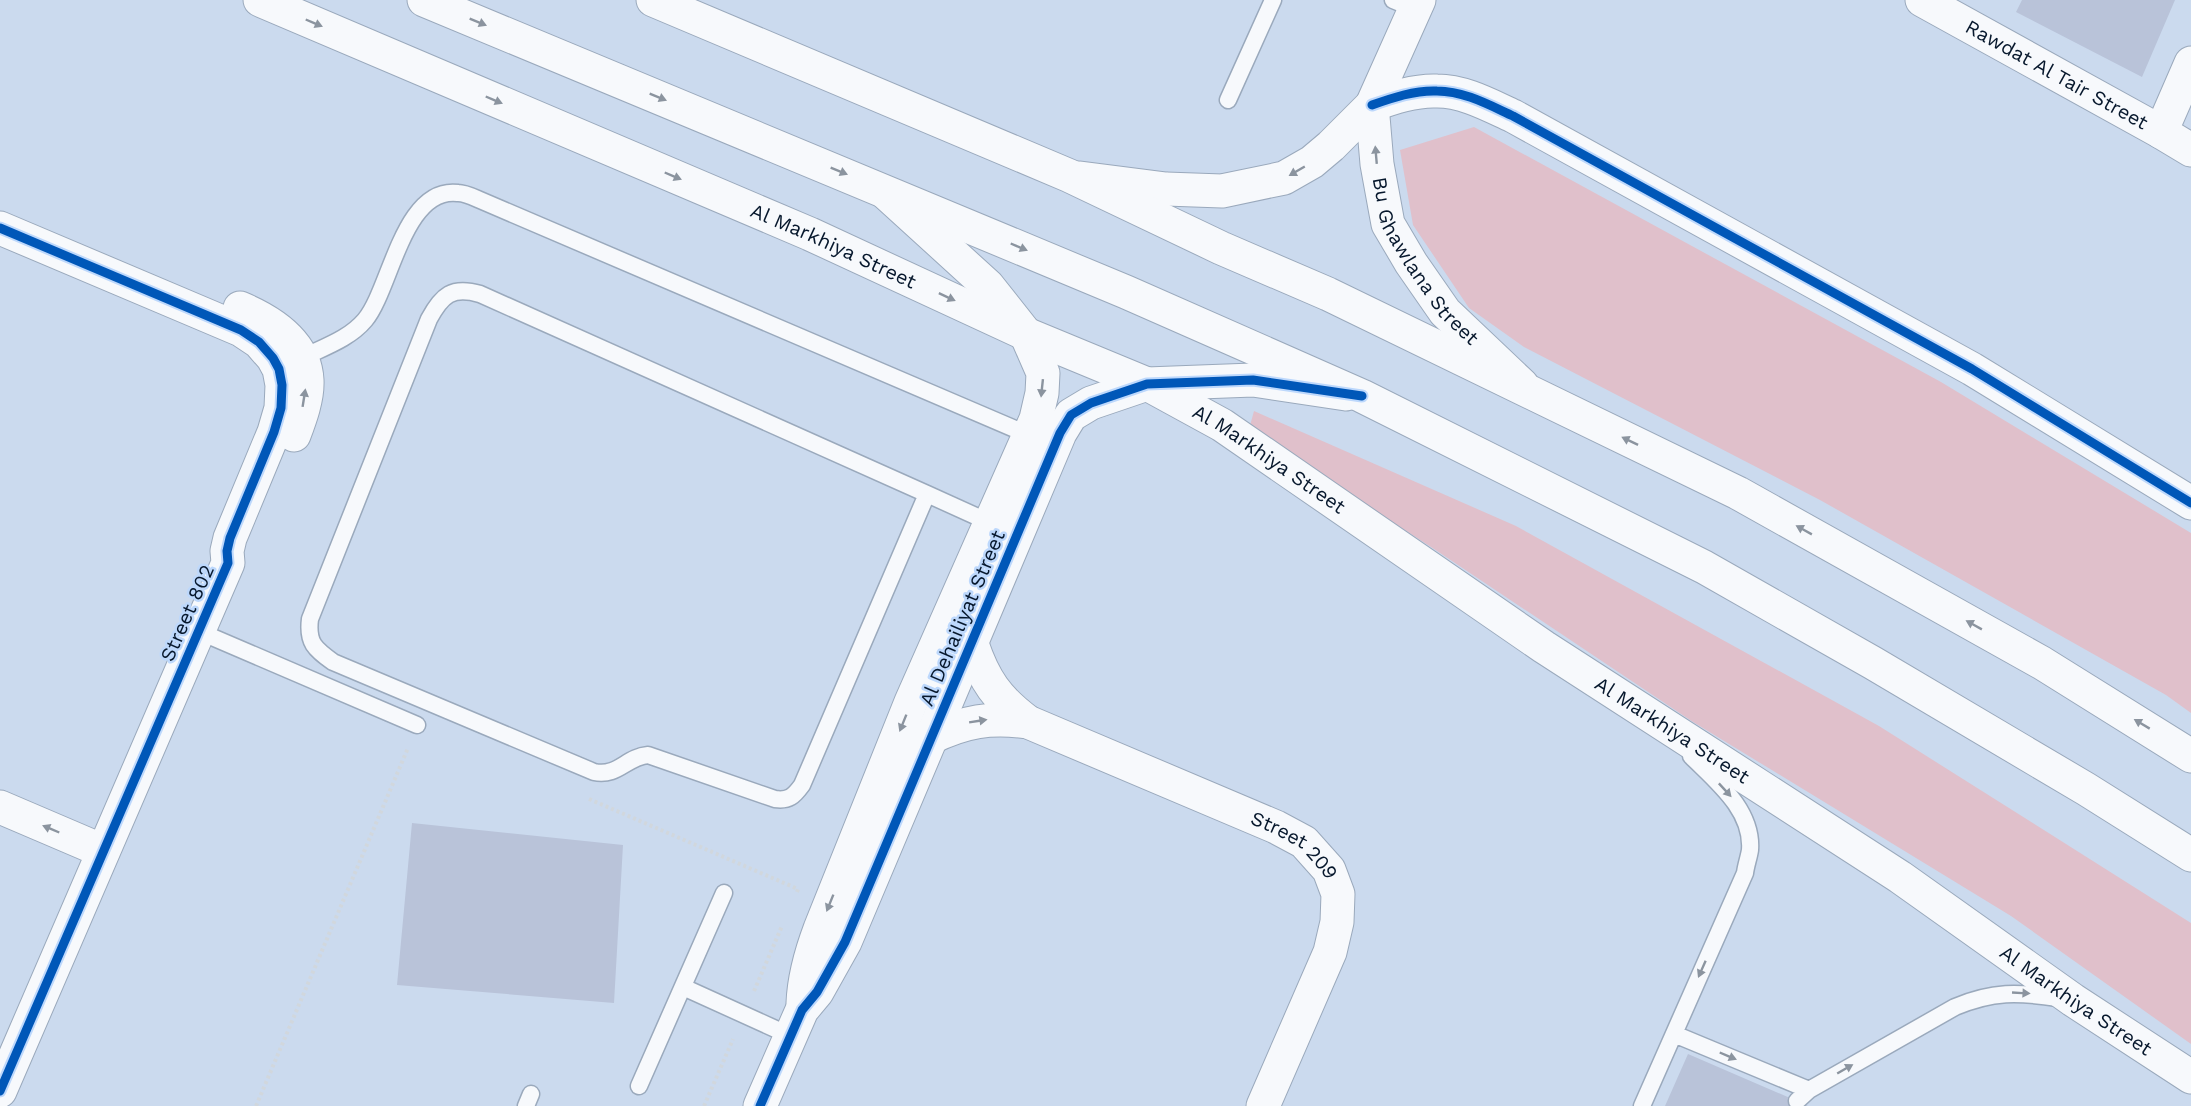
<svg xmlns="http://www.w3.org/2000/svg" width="2191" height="1106" font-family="'Work Sans',sans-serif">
<rect width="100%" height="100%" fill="#cbdaee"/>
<path fill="#e0c0cb" d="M1474 127 1941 382 2191 533V713L2166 695 1820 500 1524 347 1469 308 1413 225 1400 150Z
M1254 411 1516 526 1879 726 2191 923V1044L2011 916 1693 722 1434 549 1249 429Z"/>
<path fill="#b9c3d9" d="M2022 0H2175L2142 77 2016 12Z
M412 823 623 845 614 1003 397 985Z
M1688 1054 1797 1101 1808 1106H1665Z"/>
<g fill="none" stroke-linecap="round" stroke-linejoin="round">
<g stroke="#9aa9bc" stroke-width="19">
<path id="service" d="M1393 0 1415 9
M1228 100 1273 0
M302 358C324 347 349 339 365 320 391 289 403 186 458 193 465 193 473 197 480 200L1029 435
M927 494 802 785C794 796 789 801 775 799L648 755C626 757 618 777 594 772L333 662C315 649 307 643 310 619L429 319C442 295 452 286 480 294L927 494 991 523
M198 631 417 725
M683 987 791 1036
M1674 1034 1809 1090
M639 1086 724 893
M1797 1101 1809 1090 1955 1007C1993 991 2018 992 2058 998
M526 1106 531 1094
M1642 1106 1745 873C1746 865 1749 857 1750 850 1753 810 1716 781 1691 756"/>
</g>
<g stroke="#9aa9bc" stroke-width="35">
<g id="minor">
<path id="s1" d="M1922 0 2161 132 2191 150"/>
<path d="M1372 105C1392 98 1415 90 1437 91 1464 91 1489 105 1513 116L1972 369 2191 503"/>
<path id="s2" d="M1372 105 1377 164 1388 224 1411 263 1445 312 1522 385"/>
<path d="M2161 132 2191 63"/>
<path d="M1080 178 1166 189 1222 191 1284 178 1312 162 1331 146 1372 105 1419 0"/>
<path d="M0 228 241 330 259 342 273 358 279 369 282 385 281 408 274 432 230 538 227 551 228 563 0 1091"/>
<path d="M240 308C271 321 305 343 307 380 308 398 300 419 294 435"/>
<path id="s3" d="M972 644C984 680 997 699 1028 722L1276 827 1304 842 1329 870 1338 894 1337 922 1330 952 1263 1106"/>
<path d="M930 738C965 721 990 717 1028 722"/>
<path d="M0 807 103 851"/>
<path d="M803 1003C804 977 811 953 820 929L911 702 1036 419 1042 393 1043 373 1026 334 988 286 887 194"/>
<path d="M760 1106 802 1010 817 992 845 942 1060 433 1071 415 1091 403 1147 384 1253 380 1346 394"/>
</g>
</g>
<g stroke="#9aa9bc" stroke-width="35">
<g id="secondary">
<path id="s4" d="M260 0 810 234 1026 334 1147 384 1222 425 1544 647 1900 877 2073 1000 2191 1077"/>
</g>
</g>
<g stroke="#9aa9bc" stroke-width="35">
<path id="trunk" d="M424 0 1126 292 1362 396 1704 567 1873 663 2086 789 2191 855
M653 0 1070 176 1221 248 1328 294 1738 493 2042 663 2191 756"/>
</g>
<path stroke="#d1d7dd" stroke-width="4" stroke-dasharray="3 3" stroke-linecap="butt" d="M589 799 798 889 797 892
M754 991 782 926
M256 1106 408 748
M704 1106 733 1039"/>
<use href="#service" stroke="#f7f9fc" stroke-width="16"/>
<use href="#minor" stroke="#f7f9fc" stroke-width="33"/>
<use href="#secondary" stroke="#f7f9fc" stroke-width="33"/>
<use href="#trunk" stroke="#f7f9fc" stroke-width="33"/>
<g stroke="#bdd8fc" stroke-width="13">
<path id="cycleway" d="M1372 105C1392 98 1415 90 1437 91 1464 91 1489 105 1513 116L1972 369 2191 503
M0 228 241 330 259 342 273 358 279 369 282 385 281 408 274 432 230 538 227 551 228 563 0 1091
M760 1106 802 1010 817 992 845 942 1060 433 1071 415 1091 403 1147 384 1253 380 1362 396"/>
</g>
<use href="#cycleway" stroke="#0057b8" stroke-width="9"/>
</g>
<defs><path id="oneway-solid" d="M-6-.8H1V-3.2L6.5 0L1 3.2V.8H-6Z" transform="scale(1.5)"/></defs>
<g fill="#8b949f">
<use href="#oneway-solid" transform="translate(478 22) rotate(22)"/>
<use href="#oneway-solid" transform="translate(314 23) rotate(23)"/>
<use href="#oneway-solid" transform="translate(658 97) rotate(22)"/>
<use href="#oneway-solid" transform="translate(494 100) rotate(23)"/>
<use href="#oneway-solid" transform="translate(1376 155) rotate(-95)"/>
<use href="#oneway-solid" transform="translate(839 171) rotate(22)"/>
<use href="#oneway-solid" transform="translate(1297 171) rotate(150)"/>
<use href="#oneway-solid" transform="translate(673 176) rotate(23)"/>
<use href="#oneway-solid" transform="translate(1019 247) rotate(23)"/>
<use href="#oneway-solid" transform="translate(947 297) rotate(25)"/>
<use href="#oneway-solid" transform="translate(1042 388) rotate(96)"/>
<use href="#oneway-solid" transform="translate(304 398) rotate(-81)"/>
<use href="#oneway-solid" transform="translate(1630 441) rotate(-154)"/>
<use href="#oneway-solid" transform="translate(1804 530) rotate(-151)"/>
<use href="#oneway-solid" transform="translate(1974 625) rotate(-151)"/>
<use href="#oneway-solid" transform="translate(978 721) rotate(-9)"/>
<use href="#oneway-solid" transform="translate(903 723) rotate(112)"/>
<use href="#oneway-solid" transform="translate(2142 724) rotate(-149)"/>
<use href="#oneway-solid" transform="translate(1725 790) rotate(47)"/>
<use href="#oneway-solid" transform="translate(51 829) rotate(-157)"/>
<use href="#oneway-solid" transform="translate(830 903) rotate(112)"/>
<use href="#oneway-solid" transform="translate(1702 969) rotate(114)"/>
<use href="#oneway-solid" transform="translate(2021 993) rotate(3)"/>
<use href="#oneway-solid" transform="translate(1728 1056) rotate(23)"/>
<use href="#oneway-solid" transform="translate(1845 1069) rotate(-30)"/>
</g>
<g text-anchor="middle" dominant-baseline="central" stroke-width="5" stroke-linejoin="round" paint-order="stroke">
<g font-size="20" fill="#07182d" stroke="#bdd8fc">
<text stroke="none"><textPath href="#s1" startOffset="154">Rawdat Al Tair Street</textPath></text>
<text stroke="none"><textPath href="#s4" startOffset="624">Al Markhiya Street</textPath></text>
<text stroke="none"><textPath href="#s2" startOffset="170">Bu Ghawlana Street</textPath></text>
<text stroke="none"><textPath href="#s4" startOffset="1110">Al Markhiya Street</textPath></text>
<text transform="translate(187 613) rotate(-66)">Street 802</text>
<text transform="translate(962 618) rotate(-67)">Al Dehailiyat Street</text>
<text stroke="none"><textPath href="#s4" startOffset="1596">Al Markhiya Street</textPath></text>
<text stroke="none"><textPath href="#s3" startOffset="393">Street 209</textPath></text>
<text stroke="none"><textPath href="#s4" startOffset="2082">Al Markhiya Street</textPath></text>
</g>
</g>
</svg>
